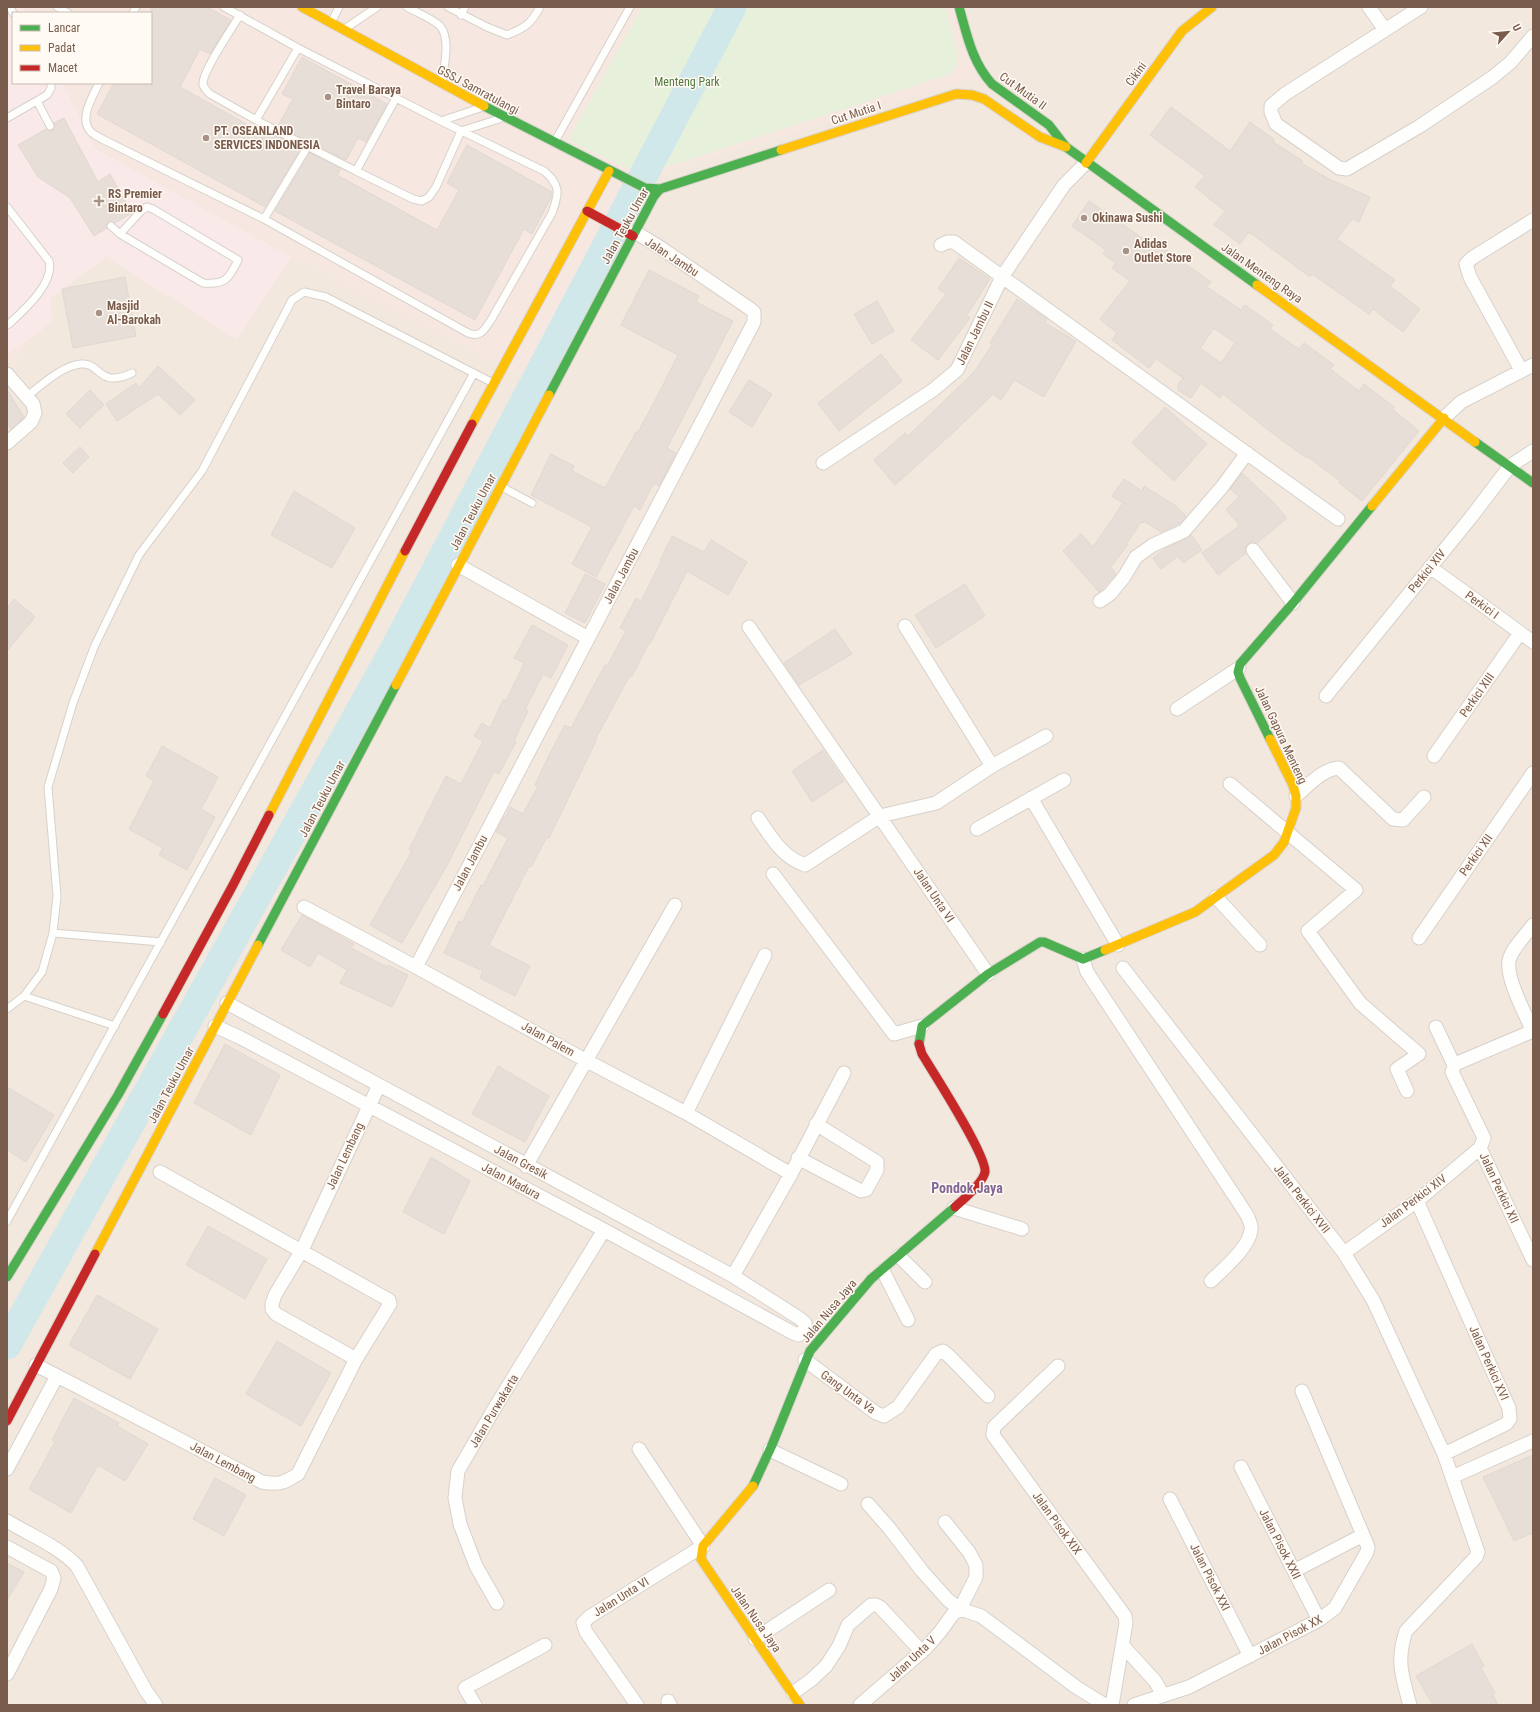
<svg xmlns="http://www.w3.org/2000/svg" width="1540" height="1712" font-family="'Roboto Condensed',sans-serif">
<rect width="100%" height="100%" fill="#f9f5f0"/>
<path fill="#f2e8de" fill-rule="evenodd" d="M7 7H1533V1705H7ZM13 13H151V83H13Z"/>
<path fill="#f6e8e1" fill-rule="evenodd" d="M7 7H955L976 77 637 180 522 374 291 257 237 340 108 258 56 290 13 366 7 359ZM13 13H151V83H13Z"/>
<path fill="#fae9e9" d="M7 7H23L26 13H13V83H62L95 149 291 257 237 340 108 258 109 254 51 298 52 322 7 355Z"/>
<path fill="#e7f0db" d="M642 7H945L958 54V63L950 74 642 175 568 140Z"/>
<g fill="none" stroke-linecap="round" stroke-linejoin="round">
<path stroke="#d0e8ea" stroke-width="29" d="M7 1345 395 648 732 7"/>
</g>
<path fill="#e6ded7" stroke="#e2d8d2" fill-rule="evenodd" d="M151 7H207L231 20 210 54 200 49 180 87 272 138 274 135 301 148 265 207 97 114 114 83H151Z
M302 57 387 104 366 142 358 138 346 160 278 126 293 99 282 94Z
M1171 107 1230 151 1250 122 1275 140 1273 142 1303 161 1301 163 1329 179 1370 197 1359 222 1352 219 1337 239 1395 280 1390 286 1420 309 1403 332 1373 309 1369 314 1312 274 1310 277 1249 232 1240 244 1214 225 1225 211 1195 187 1205 176 1150 135Z
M64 118 98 182 110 174 132 213 115 223 109 221 106 225 107 228 94 236 70 198 38 177 18 145 46 129 49 131 53 130 55 127 54 123Z
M467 145 552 192 551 198 532 234 524 229 475 320 275 211 310 153 341 169 337 175 437 230 459 190 447 183Z
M1089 201 1157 248 1159 245 1187 265 1211 282 1207 287 1241 310 1245 305 1273 325 1270 329 1299 349 1304 343 1334 365 1330 369 1359 391 1364 384 1394 407 1392 409 1419 431 1362 501 1339 483 1340 481 1308 457 1307 458 1281 440 1223 394 1220 398 1201 383 1191 398 1178 390V384L1183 378 1156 359 1149 368 1112 340 1117 333 1100 319 1130 281 1112 268 1116 263 1103 254 1106 250 1072 226ZM1214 328 1235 343 1221 363 1200 348Z
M959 258 990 279 967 315 970 318 938 360 911 340 946 294 938 289Z
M649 270 699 296 696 302 733 321 667 448 676 453 659 486 654 483 640 510 634 506 596 577 572 564 592 527 531 495 551 454 574 466 572 471 605 488 636 432H638L658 395 678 355 621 325Z
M125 277 136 336 73 348 62 289Z
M1017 299 1047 319 1045 323 1076 341 1044 397 1014 380 1001 400 993 394 957 429 895 485 874 460 905 433 908 436 974 372 992 345 990 343Z
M877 301 894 331 872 344 854 314Z
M881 354 902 381 839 431 818 403Z
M158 366 195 400 180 415 158 394 117 421 106 404 136 383 139 388Z
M749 380 772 394 752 427 729 412Z
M7 390 24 417 11 429 7 422Z
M90 390 104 405 80 428 66 414Z
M1165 407 1207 444 1174 481 1132 443Z
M80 447 89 457 73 473 63 463Z
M1242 473 1274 503 1287 518 1257 543 1252 542 1248 544 1246 547V553L1218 575 1202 553 1239 526 1237 524 1238 523 1226 510 1239 496 1230 489Z
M1124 479 1142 491 1144 486 1176 506 1186 516 1179 524 1161 532 1144 521 1143 523 1141 522 1127 543 1128 544 1111 567 1116 574 1099 592 1063 551 1081 534 1093 547 1123 503 1112 496Z
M294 491 355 528 332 568 271 535Z
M1191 535 1202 550 1183 563 1178 556 1161 569 1153 558 1166 548 1187 538Z
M672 536 704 552 711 540 747 562 728 595 687 571 650 644 649 643 632 676 630 675 617 699 595 740 596 741 549 838 547 837 531 867 529 866 489 945 530 966 515 996 480 978 483 971 444 953 459 921 462 923 481 885 483 886 508 838 496 832 504 817 505 818 510 807 523 814 538 786 535 785 549 755 565 725 571 728 605 665 607 666 626 631 620 628 636 598 641 601 661 561 660 560Z
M585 574 605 584 585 623 565 613Z
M965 584 985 616 936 648 915 615Z
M14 599 35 617 7 651V608Z
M532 625 568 645 551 678 543 674 525 710 528 711 514 741 516 742 499 774 494 771 446 867 402 943 370 925 412 851 409 850 446 776 461 784 483 741 474 736 482 723 490 728 503 700 506 701 524 663 514 658Z
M835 629 852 654 799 685 784 663Z
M162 746 218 777 201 809 215 817 187 870 159 855 163 848 129 829 154 781 146 776Z
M823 750 844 781 812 802 792 771Z
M302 915 354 944 351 948 387 967 388 965 408 975 392 1007 340 983 347 970 318 953 310 967 281 950Z
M225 1044 280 1075 251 1135 194 1103Z
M498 1066 549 1096 525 1142 472 1114Z
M7 1087 54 1115 26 1162 7 1150Z
M431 1157 470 1181 444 1234 403 1212Z
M208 1226 267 1259 245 1299 186 1265Z
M97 1295 158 1329 130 1379 69 1345Z
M277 1341 331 1373 301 1426 246 1394Z
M74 1398 119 1423 117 1426 148 1444 125 1481 98 1465 71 1513 29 1489 55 1442 52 1440Z
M1533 1455V1533L1514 1541 1483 1477Z
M215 1478 246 1495 224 1536 193 1519Z
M7 1563 24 1572 7 1600Z
M1472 1644 1484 1666 1481 1668 1495 1693 1493 1695 1498 1705H1433L1416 1676Z"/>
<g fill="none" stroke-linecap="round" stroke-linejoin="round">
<g stroke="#d7d1cb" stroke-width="9">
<path id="lane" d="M10 7 13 13
M57 7 68 13
M407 7C417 13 432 18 440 26 451 38 444 66 442 82
M448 7 487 27 507 35C525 28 531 24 540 7
M133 13 136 7
M240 15C232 28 202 72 203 84 204 89 207 91 210 94L256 120 298 48
M461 15 465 7
M331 23 339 7
M346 28 377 7
M99 83C93 96 78 119 91 132 94 135 99 137 102 139L264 219 468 333C481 338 484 330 491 320L552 213C559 194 561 185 544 171L441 121 298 48 224 7
M396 98 356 171 413 199 422 201 429 197 436 187 461 131 499 119
M37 101 50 126
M7 118 47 95 51 88V83
M256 120 356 171
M441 121 480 108
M554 143 630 7
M7 207 49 261C55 283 24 310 9 324L7 325
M264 219 308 146
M111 226 120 234 203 283C225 285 229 279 238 260L153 209 147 207 141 211 120 234
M26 397C42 385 61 366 81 364 101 362 98 389 132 373
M502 487 532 503
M53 933 161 942
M24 996 115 1026
M7 1009 24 996 42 972 53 933 57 896 48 787 73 703 95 645 139 555 202 471 292 300 304 292 326 297 493 383
M7 1221 474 373"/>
</g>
<g stroke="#d7d1cb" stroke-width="15">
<path id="street" d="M1369 7 1385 30
M1421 7 1285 94 1271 106V112L1276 124 1339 168 1347 169 1420 126 1493 77 1511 62 1533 36
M941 245 947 242H954L1338 519
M1521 370 1470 277 1466 264 1472 258 1533 220
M7 374 33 404 35 413 31 422 7 443
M1444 418 1461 402 1533 365
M823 463 933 390 957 370 1002 277 1064 185 1086 163
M1253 550 1293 603
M458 565 588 638
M1430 567 1533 642
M1100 601 1110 594 1124 577 1136 557 1153 545 1184 531 1222 487 1247 453
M749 627 988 974
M1326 696 1472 516 1510 466 1533 451
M1177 709 1239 668
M1434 756 1520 633
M992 766 1046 736
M1230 784 1356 890 1308 931 1360 1003 1419 1054 1397 1069 1407 1091
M1296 796C1308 786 1322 769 1339 768L1393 819 1403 820 1424 797
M1031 798 1118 945
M758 818C771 837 782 857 805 865L880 816 936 803 992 766 905 626
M977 829 1064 780
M773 874 894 1034 922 1026
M1216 897 1260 945
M304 907 416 967 585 1060 686 1113 791 1174
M1533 925C1526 935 1511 949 1509 961 1506 979 1526 1015 1533 1032
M1419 938 1533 773
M1083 959 1087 972 1247 1215C1249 1220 1252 1225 1251 1230 1249 1248 1223 1269 1211 1281
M416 967 754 322V312L749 308 661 248 635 232
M1123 968 1344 1253 1373 1300 1444 1454 1478 1552 1476 1557 1406 1631C1396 1661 1402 1676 1410 1705
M215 1026 241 1038 604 1230 793 1333 799 1335 805 1330V1323L799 1318 733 1276 227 1003
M1436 1027 1454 1065
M686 1113 765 955
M1480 1148 1533 1260
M798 1158 861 1191 866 1190 877 1170V1162L816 1124
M526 1166 675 905
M1417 1201 1509 1408 1510 1419 1506 1424 1444 1454
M954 1208 1022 1229
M1344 1253 1417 1201 1480 1148 1484 1138 1452 1072 1455 1064 1533 1031
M899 1256 925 1282
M883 1271 908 1320
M733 1276 791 1174 844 1073
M356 1359 276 1314 272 1309V1304L275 1295 302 1250 379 1085
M805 1360 876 1413 884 1416 898 1407 936 1354 943 1351 949 1356 988 1396
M36 1365 262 1482C279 1485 284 1483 298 1474L356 1359 390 1304 389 1300 160 1172
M1058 1366 994 1427 993 1435 1125 1616 1126 1623 1112 1705
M770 1450 841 1484
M1241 1467 1319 1620
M7 1469 57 1376
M1452 1477 1533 1441
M1170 1499 1250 1656
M868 1504 890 1529 922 1571 948 1600 960 1609 981 1616 1076 1687 1105 1705
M7 1521C30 1535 58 1546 77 1566L146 1691 156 1705
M7 1547 51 1571 54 1578 51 1589 7 1674
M1294 1571 1363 1535
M497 1603 476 1566 460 1524 455 1498 458 1471 494 1409 604 1230
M755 1639 829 1590
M1123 1646 1155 1681 1163 1695
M793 1693 811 1680 826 1666 839 1646 848 1625 871 1605H876L880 1607 922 1652
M668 1701 670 1705
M475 1705 465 1688 545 1645
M637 1705 586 1632 583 1623 589 1617 703 1546 639 1449
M860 1705 926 1648 940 1632 953 1614 960 1609 976 1577V1565L969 1552 945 1522
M1134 1705 1189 1687 1319 1620 1335 1608 1367 1552 1368 1547 1363 1535 1302 1391"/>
</g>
<g stroke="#d9d2cb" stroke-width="11">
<path id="fast" d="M959 7C967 35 972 62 992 84L1049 125 1066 147 1257 285
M484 106 645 188 660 189 781 150
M549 395 654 196 660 189
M1475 442 1533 483
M1270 739 1240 678 1238 672 1240 664 1293 603 1372 506
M258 945 396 685
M919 1044 922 1026 988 974 1040 942H1044L1083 959 1105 950
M7 1277 118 1095 163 1014
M753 1486 772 1445 810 1351 871 1279 955 1207"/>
</g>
<g stroke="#d9d2cb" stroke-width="11">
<path id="slow" d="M302 7 484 106
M781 150 956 94 972 95 984 99 1040 137 1066 147
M1086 163 1182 31 1212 7
M1257 285 1475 442
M472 424 609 171
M1372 506 1444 418
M396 685 549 395
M269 815 405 551
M1105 950 1195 912 1274 855 1284 842 1296 808V796L1293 785 1270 739
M95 1254 258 945
M753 1486 703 1546 701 1559 800 1705"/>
</g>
<g stroke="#d9d2cb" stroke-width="11">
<path id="jam" d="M587 211 633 236
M405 551 472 424
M163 1014 233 885 269 815
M919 1044 922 1054C933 1072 987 1156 985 1172 983 1183 963 1200 955 1207
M7 1421 95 1254"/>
</g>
<use href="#lane" stroke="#fefefd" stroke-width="7"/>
<use href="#street" stroke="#fefefd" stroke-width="13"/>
<use href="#fast" stroke="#4caf50" stroke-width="9"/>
<use href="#slow" stroke="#ffc107" stroke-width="9"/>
<use href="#jam" stroke="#c62828" stroke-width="9"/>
</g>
<g fill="#a69286" stroke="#fffaf3" stroke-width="1.5">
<circle cx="328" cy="97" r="4"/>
<circle cx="206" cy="138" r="4"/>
<path d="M97 195h4v4h4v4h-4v4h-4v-4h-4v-4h4z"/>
<circle cx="1084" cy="218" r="4"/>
<circle cx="1126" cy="251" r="4"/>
<circle cx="99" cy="313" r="4"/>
</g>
<g text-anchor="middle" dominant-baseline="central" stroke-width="3" stroke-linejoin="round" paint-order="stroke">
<g font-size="12" fill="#7a5c4d" stroke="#fffaf3">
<text transform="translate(1136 74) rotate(-54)">Cikini</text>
<text transform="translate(478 90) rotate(28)">GSSJ Samratulangi</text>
<text transform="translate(1023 91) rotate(36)">Cut Mutia II</text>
<text transform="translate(856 113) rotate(-18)">Cut Mutia I</text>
<text transform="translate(625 226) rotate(-61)">Jalan Teuku Umar</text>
<text transform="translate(672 257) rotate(33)">Jalan Jambu</text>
<text transform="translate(1262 273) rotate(35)">Jalan Menteng Raya</text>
<text transform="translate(975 333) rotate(-64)">Jalan Jambu II</text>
<text transform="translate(473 512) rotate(-62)">Jalan Teuku Umar</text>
<text transform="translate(1427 571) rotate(-51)">Perkici XIV</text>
<text transform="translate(621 576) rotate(-62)">Jalan Jambu</text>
<text transform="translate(1482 605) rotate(36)">Perkici I</text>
<text transform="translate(1477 695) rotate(-55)">Perkici XIII</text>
<text transform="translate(1281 735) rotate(65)">Jalan Gapura Menteng</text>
<text transform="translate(322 799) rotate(-62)">Jalan Teuku Umar</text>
<text transform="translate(1476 855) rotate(-55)">Perkici XII</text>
<text transform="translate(470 863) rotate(-62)">Jalan Jambu</text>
<text transform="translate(934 895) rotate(56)">Jalan Unta VI</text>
<text transform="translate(548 1039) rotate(29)">Jalan Palem</text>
<text transform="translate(171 1085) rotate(-62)">Jalan Teuku Umar</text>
<text transform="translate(345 1156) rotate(-65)">Jalan Lembang</text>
<text transform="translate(521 1162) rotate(28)">Jalan Gresik</text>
<text transform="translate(511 1181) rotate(28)">Jalan Madura</text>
<text transform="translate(1499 1188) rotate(65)">Jalan Perkici XII</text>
<text transform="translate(1302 1199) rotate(52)">Jalan Perkici XVII</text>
<text transform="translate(1413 1201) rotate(-37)">Jalan Perkici XIV</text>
<text transform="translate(829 1311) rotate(-50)">Jalan Nusa Jaya</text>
<text transform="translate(1489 1363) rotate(66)">Jalan Perkici XVI</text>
<text transform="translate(848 1392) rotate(36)">Gang Unta Va</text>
<text transform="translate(494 1411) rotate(-59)">Jalan Purwakarta</text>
<text transform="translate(223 1462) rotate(28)">Jalan Lembang</text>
<text transform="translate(1057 1523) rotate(54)">Jalan Pisok XIX</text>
<text transform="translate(1280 1544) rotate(63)">Jalan Pisok XXII</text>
<text transform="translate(1210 1577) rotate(63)">Jalan Pisok XXI</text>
<text transform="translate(621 1597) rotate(-32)">Jalan Unta VI</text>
<text transform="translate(756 1619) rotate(55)">Jalan Nusa Jaya</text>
<text transform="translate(1290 1635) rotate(-28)">Jalan Pisok XX</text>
<text transform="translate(912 1659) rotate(-43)">Jalan Unta V</text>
</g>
<g font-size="12" fill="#537a41" stroke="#fffaf3">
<text x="687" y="82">Menteng Park</text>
</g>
<g font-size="12" font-weight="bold" fill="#7a5c4d" stroke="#fffaf3" text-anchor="start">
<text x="336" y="90">Travel Baraya<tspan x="336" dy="14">Bintaro</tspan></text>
<text x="214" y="131">PT. OSEANLAND<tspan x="214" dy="14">SERVICES INDONESIA</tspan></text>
<text x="108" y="194">RS Premier<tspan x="108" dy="14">Bintaro</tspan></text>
<text x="1092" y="218">Okinawa Sushi</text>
<text x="1134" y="244">Adidas<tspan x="1134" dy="14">Outlet Store</tspan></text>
<text x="107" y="306">Masjid<tspan x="107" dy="14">Al-Barokah</tspan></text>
</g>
<g font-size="14" font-weight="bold" fill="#846695" stroke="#fffaf3">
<text x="967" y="1188">Pondok Jaya</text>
</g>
</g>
<rect width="1540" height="1712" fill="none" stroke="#7a5c4d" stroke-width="16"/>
<rect x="12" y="12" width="140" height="72" fill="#fffaf3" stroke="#cabbb1"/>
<rect x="20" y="25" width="20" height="6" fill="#4caf50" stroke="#cabbb1"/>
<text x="48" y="32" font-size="12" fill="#7a5c4d">Lancar</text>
<rect x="20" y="45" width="20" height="6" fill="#ffc107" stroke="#cabbb1"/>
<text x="48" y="52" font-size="12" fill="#7a5c4d">Padat</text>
<rect x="20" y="65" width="20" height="6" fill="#c62828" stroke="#cabbb1"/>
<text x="48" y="72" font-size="12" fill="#7a5c4d">Macet</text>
<g transform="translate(1508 32) rotate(63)" stroke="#fffaf3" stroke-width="3" paint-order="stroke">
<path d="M0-3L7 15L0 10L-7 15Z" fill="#7a5c4d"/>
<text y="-6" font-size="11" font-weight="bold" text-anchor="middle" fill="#7a5c4d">U</text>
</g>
</svg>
